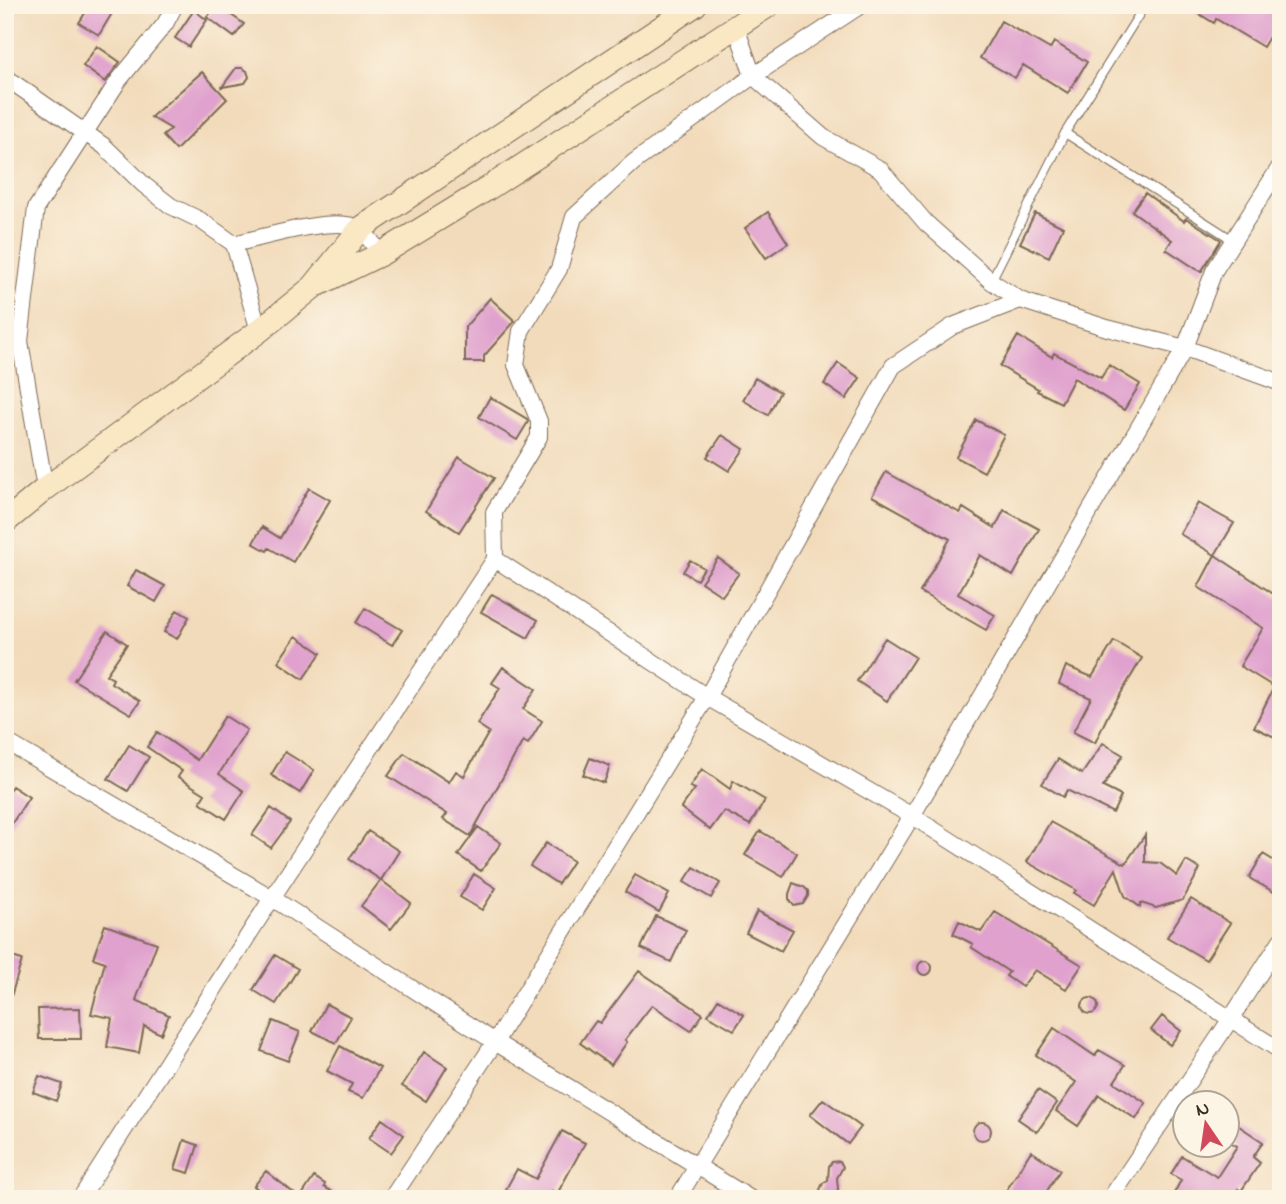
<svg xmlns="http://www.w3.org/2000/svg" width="1286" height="1204" font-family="'Indie Flower',sans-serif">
<rect width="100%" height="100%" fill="#fcf5e5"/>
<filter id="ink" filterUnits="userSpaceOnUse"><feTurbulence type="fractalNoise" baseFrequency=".0143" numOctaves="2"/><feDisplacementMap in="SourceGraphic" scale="14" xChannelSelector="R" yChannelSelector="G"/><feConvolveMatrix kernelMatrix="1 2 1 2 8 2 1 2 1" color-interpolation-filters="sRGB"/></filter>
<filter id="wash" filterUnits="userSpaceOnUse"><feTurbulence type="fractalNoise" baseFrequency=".00686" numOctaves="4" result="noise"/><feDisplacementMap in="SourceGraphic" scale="28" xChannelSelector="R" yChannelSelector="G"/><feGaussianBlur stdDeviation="1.57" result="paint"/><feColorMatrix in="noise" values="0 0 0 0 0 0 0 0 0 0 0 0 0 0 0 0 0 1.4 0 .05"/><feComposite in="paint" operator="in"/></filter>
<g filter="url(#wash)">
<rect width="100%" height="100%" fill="#f2dbbb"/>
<g id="blocks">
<path fill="#e0a1ce" d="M90 5H117L99 35 79 23Z
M217 5 244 24 234 37 207 17Z
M1185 5H1281V17L1263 47 1216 19 1214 23Z
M194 10 207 20 189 47 175 38Z
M1001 21 1050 49 1054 42 1087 62 1068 93 1023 65 1015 78 980 58Z
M97 46 120 62 105 82 83 66Z
M236 68H242L247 71 249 77 245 83 222 87Z
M202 72 227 99 176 150 163 136 171 129 151 117Z
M1145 193 1184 221 1186 218 1221 240 1201 272 1166 249 1172 240 1132 211Z
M768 212 788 243 766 258 745 228Z
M1035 213 1063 227 1049 257 1020 243Z
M490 298 515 321 484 356V362H465V327Z
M1018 336 1052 357 1054 353 1101 378 1109 365 1140 384 1124 410 1074 378 1061 403 1037 391 1038 389 1000 366Z
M838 363 860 378 846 399 824 384Z
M755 378 780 392 768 415 743 400Z
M490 397 527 419 528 422 517 440 479 417Z
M976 420 1004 435 984 472 956 457Z
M722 435 744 449 729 471 707 457Z
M459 457 494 478 459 532 426 511Z
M886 472 960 513 963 508 995 528 1004 510 1039 529 1013 576 980 555 958 594 995 615 986 630 920 592 950 539 872 496Z
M309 488 330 500 293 562 269 548 267 551 253 543 262 527 280 538Z
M1198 503 1234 523 1215 555 1180 534Z
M1215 555 1281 599V740L1254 727 1274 687 1240 666 1263 628 1198 587Z
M718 558 739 573 722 596 701 582Z
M690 560 704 568 697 580 683 572Z
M136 570 165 586 156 602 127 586Z
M492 594 538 620 528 638 481 612Z
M365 608 402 630 392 645 356 623Z
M177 610 189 617 177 639 164 632Z
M107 631 127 644 106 675 113 679 111 683 140 701 131 714 74 680Z
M296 636 321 653 303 679 278 662Z
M885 638 915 657 887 701 857 681Z
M1114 641 1142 658 1108 715 1095 743 1073 732 1091 698 1059 684 1066 666 1092 677Z
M503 667 536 689 523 709 542 721 528 744 523 741 470 836 443 819 447 814 388 776 404 753 449 782 456 771 464 776 489 732 477 724 500 688 492 683Z
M225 716 247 730 219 774 244 791 226 819 200 802 205 794 178 777 182 771 147 747 157 732 197 760Z
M1103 743 1123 755 1103 787 1121 796 1113 813 1067 790 1063 797 1042 784 1058 759 1082 774Z
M129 745 149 757 128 791 108 779Z
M285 752 314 770 300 793 271 775Z
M590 758 610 766 604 783 583 775Z
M702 769 730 789 733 781 765 800 750 825 724 811 710 830 681 808 695 789 690 787Z
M12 786 29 797 5 834V796Z
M271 808 290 822 271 848 252 835Z
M1050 822 1125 864 1145 835V862L1160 863 1177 876 1186 861 1200 869 1183 900 1156 908 1141 903 1140 907 1125 896 1116 869 1094 905 1074 893 1076 890 1027 862Z
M478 827 501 843 481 871 458 855Z
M368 831 399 851 381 880 349 859Z
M760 831 797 853 783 877 745 855Z
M546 843 573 861 558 884 530 866Z
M1263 854 1281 865V896L1249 878Z
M694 867 720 883 711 898 684 882Z
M474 874 496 888 482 910 460 897Z
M635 875 669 894 659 912 625 892Z
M381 880 411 903 391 929 361 906Z
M793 883 804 887 808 891V896L803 904 794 906 789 899V894Z
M1191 899 1230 923 1206 960 1167 937Z
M757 911 793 930 781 951 746 933Z
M995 912 1082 965 1066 989 1035 970 1022 987 1006 976 1009 972 971 947 973 944 953 934 959 921 981 932Z
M656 916 686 930 671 962 641 948Z
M105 925 157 943 136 1000 169 1015 161 1034 144 1026 139 1053 107 1047 112 1018 91 1014 105 962 93 958Z
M5 955 22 960 9 1003H5Z
M275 955 298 969 276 1004 253 990Z
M918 968a7 7 0 1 1 14 0a7 7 0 1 1-14 0Z
M639 971 703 1014 691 1031 652 1005 625 1040 627 1042 611 1065 580 1043 596 1021 600 1023Z
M1082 1006a8 8 0 1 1 16 0a8 8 0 1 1-16 0Z
M718 999 744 1015 734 1030 708 1015Z
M326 1004 351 1017 336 1043 312 1031Z
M80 1008 81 1039H39L38 1009Z
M1162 1016 1181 1031 1170 1045 1151 1030Z
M273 1021 300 1032 288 1061 261 1051Z
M1054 1028 1095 1056 1099 1050 1125 1065 1114 1082 1146 1103 1136 1119 1099 1095 1078 1126 1056 1111 1076 1082 1036 1055Z
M340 1046 380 1068 363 1098 348 1092 352 1084 327 1071Z
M424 1052 447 1067 426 1101 402 1086Z
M39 1076 62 1084 56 1101 33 1092Z
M1038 1090 1057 1103 1037 1132 1018 1119Z
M823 1099 861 1127 848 1144 810 1115Z
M1227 1118 1263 1142 1253 1157 1260 1163 1241 1191 1238 1189 1233 1199H1171L1181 1180 1171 1174 1182 1156 1217 1177 1237 1146 1227 1140Z
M382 1119 404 1135 391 1153 369 1138Z
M973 1131a9 9 0 1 1 18 0a9 9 0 1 1-18 0Z
M562 1131 585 1143 557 1194 552 1191 548 1199H524L506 1189 517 1169 536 1179Z
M184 1140 198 1145 189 1173 175 1169Z
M1031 1151 1060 1170 1042 1199H1001Z
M840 1161 843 1167 837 1178 838 1189 834 1199H816L823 1183 828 1180 829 1166 832 1162Z
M266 1171 300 1198 314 1177 325 1184 324 1187 345 1199H270L254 1186Z"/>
</g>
</g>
<g filter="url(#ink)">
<use href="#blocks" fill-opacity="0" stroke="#7b6855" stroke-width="2"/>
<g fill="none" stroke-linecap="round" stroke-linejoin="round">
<g stroke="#7b6855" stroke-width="10">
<path id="lane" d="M1145 5 1065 133 1233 240
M991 281 1065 133"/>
</g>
<g stroke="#7b6855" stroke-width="18">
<path id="street" d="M736 27 753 76 823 137 880 169 926 223 991 281 1020 300 1107 328 1185 348 1281 383
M5 77 104 146 144 185 171 206 200 220 234 244 259 331
M234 244C261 238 338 214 359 229 368 235 375 247 381 254
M45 489 20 341 36 208 119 80 165 24 175 5
M495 559 707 697 912 816 1281 1051
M5 741 272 898 495 1042 751 1199
M80 1199 272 898 495 559 494 512 539 437V421L516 365 521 331 559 269 574 217 634 162 753 76 861 5
M391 1199 495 1042 707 697 893 366 953 326 1020 300
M677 1199 912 816 1185 348 1214 271 1281 165
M1110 1199 1230 1020 1281 940"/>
</g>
<g stroke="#7b6855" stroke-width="25">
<path id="secondary" d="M319 284 381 254 487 189 769 5
M5 522 45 489 259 331 313 287 360 229 695 5"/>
</g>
<use href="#lane" stroke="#fff" stroke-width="8"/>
<use href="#street" stroke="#fff" stroke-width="16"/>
<use href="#secondary" stroke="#fae7c3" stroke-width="23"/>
</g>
</g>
<rect width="1286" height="1204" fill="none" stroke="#fcf5e5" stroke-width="28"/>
<g transform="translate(1206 1124) rotate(347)"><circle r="33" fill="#fcf5e5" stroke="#afa495" stroke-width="2"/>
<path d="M0-5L12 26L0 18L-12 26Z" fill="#d1495b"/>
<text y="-10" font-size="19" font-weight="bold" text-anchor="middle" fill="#3b2a1e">N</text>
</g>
</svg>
